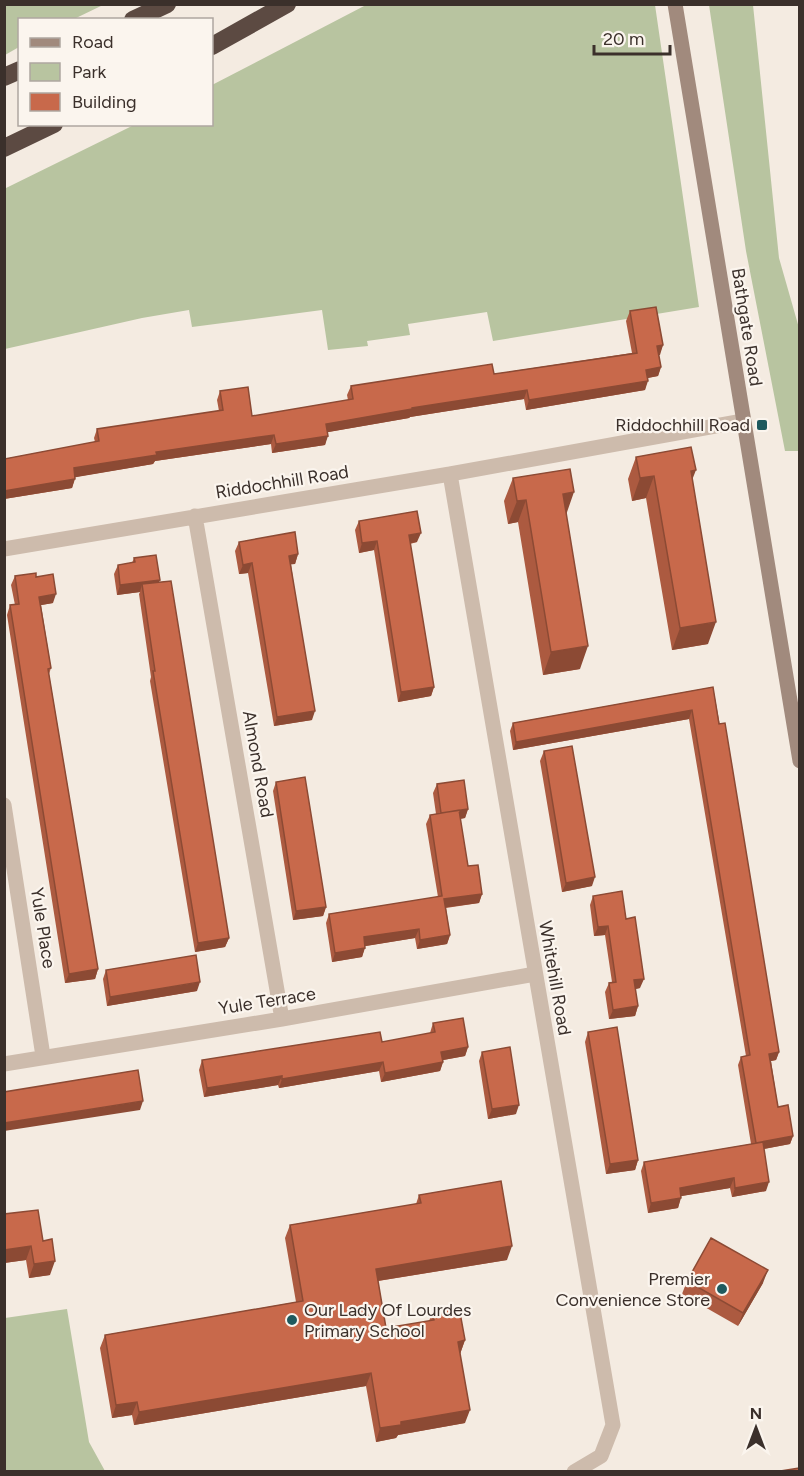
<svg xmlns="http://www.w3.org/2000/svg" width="804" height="1476" font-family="Figtree,sans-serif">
<rect width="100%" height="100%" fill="#f4ebe1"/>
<path fill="#b8c4a0" d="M5 4H103V5L74 19 20 20 19 47 5 55Z
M366 5H655L699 307 493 341 487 312 408 324 410 335 367 341 368 346 328 350 322 310 192 327 189 310 142 318 5 349 4 189 134 125 212 124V85Z
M709 5H753L779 258 799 328V451H785L746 251Z
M67 1309 89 1442 105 1471H5V1318Z"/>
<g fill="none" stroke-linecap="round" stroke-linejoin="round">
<path stroke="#cdbbac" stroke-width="15" d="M450 474 613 1425 601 1456 574 1472
M195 516 282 1019
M4 549 450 474 743 421
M4 805 43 1056
M4 1064 282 1019 535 974"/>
<path stroke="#a18a7d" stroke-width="15" d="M675 4 800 761"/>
<path stroke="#5c4a42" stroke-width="18" d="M133 20 167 4
M212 46 287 4
M4 77 20 70
M4 148 54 124"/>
</g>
<path fill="#ac5a40" d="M630 311 663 345 659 355 661 367 658 376 647 378 645 390 526 410 524 399 410 417 409 418 328 432 325 445 272 453 271 444 155 461 153 464 75 477 72 488 4 499V459L95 442 94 438 97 429 219 411 217 400 220 391 252 416 348 400 347 395 351 386 494 374 632 353 626 321Z
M636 457 692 480 708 644 672 650 646 498 632 501 628 479Z
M513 478 566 513 580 669 543 675 518 522 508 524 504 501Z
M359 521 417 542 410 544 434 687 431 696 398 702 374 550 359 553 355 530Z
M239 542 298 554 295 564H291L312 720 274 726 248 573 239 574 235 551Z
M134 558 159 583 229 938 225 947 195 952 150 681 151 677 139 594 140 592 117 595 114 574 118 565 132 563Z
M15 576 36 577 53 603 41 605 51 668 49 674 98 969 95 979 65 983 7 615 10 605H15L11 585Z
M713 687 779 1052 776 1060 771 1061 778 1107 793 1136 790 1144 764 1149 766 1191 732 1197 730 1188 681 1196 678 1208 648 1213 641 1171 644 1162 751 1144 738 1065 741 1057 746 1056 689 719 513 750 510 731 513 723Z
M544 751 592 886 562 892 540 761Z
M276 782 326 907 323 916 293 920 273 791Z
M437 784 468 809 465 818 460 819 468 866 482 894 479 903 446 908 450 935 447 944 417 949 415 938 365 946 362 957 332 962 326 923 329 914 438 897 426 824 430 815 436 814 433 793Z
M593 896 626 919 640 988 635 989 638 1006 635 1016 609 1019 605 992 609 983 612 982 605 935 594 936 590 905Z
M106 970 197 991 107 1006 103 979Z
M433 1023 468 1047 465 1056 443 1060V1062L440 1071 381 1082 379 1071 279 1088 278 1085 204 1097 199 1070 202 1060 382 1042 430 1033Z
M588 1032 638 1160 635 1170 606 1174 585 1042Z
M482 1052 516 1114 488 1119 479 1061Z
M419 1195 507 1260 378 1281 386 1328 429 1321 433 1311 465 1340 460 1354 465 1423 398 1435 396 1438 376 1442 366 1386 134 1425 132 1415 112 1418 100 1348 105 1335 296 1302 285 1238 290 1225 416 1204Z
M4 1214 43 1241 50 1275 29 1278 26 1260 4 1263Z
M687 1281 763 1283 738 1326 682 1294Z"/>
<path fill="#8c4a34" d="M663 345 660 355H654L657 346Z
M661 367 658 376 643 379 646 370Z
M648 381 645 390 526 410 529 400Z
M527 390 524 399 410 417 409 418 323 433 326 424 412 408Z
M274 435 271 444 155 461 153 464 71 478 74 468 156 452Z
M328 436 325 445 272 453 276 444Z
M696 470 687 493 691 471Z
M654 476 646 498 632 501 640 478Z
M75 479 72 488 4 499V491Z
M574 492 566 515 563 494Z
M526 500 518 522 508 524 517 501Z
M421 533 417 542 405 544 409 535Z
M377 541 374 550 359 553 362 543Z
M298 554 295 564 286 565 289 556Z
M252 563 248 573 239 574 243 565Z
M160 580 156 589 142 584 140 592 117 595 120 585Z
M56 594 53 603 36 606 39 597Z
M716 622 708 644 672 650 680 628Z
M588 646 580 669 543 675 551 652Z
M434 687 431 696 398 702 401 692Z
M692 710 689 719 513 750 516 742Z
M315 711 312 720 274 726 277 717Z
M468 809 465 818 437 822 441 813Z
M595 877 592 886 562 892 566 883Z
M482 894 479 903 441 908 444 899Z
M326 907 323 916 293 920 296 911Z
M608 926 605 935 594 936 598 927Z
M419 929 415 938 360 947 364 937Z
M450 935 447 944 417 949 420 940Z
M229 938 225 947 195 952 198 943Z
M365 948 362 957 332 962 335 953Z
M98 969 95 979 65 983 69 974Z
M644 979 640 988 631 990 634 980Z
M200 982 197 991 107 1006 110 997Z
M638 1006 635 1016 609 1019 613 1010Z
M468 1047 465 1056 438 1061 441 1052Z
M779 1052 776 1060 766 1062 769 1054Z
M383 1062 379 1071 279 1088 282 1079Z
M443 1062 440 1071 381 1082 385 1073Z
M282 1076 278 1085 204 1097 207 1088Z
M143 1101 140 1110 4 1131V1123Z
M519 1105 516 1114 488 1119 492 1109Z
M793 1136 790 1144 753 1151 756 1143Z
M638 1160 635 1170 606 1174 610 1164Z
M734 1178 730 1188 676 1197 680 1188Z
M769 1182 766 1191 732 1197 735 1188Z
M681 1198 678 1208 648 1213 651 1203Z
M31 1246 26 1260 4 1263V1250Z
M512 1246 507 1260 371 1282 376 1269Z
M55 1261 50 1275 29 1278 34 1264Z
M768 1270 763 1283 738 1326 743 1313Z
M465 1340 460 1354 458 1342Z
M371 1373 366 1386 134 1425 139 1412Z
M137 1402 132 1415 112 1418 116 1405Z
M470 1410 465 1423 398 1435 396 1438 376 1442 380 1428 401 1422Z"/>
<path fill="#c8694b" stroke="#8c4a34" stroke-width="1.5" d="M656 307 663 345 657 346 661 367 646 370 648 381 529 400 527 390 412 408V409L326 424 328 436 276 444 274 435 156 452 157 455 74 468 75 479 4 491V459L99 441 97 429 223 410 220 391 248 387 252 416 353 399 351 386 492 364 494 374 637 353 630 311Z
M691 447 696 470 691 471 716 622 680 628 654 476 640 478 636 457Z
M570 469 574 492 563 494 588 646 551 652 526 500 517 501 513 478Z
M417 511 421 533 409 535 434 687 401 692 377 541 362 543 359 521Z
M295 532 298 554 289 556 315 711 277 717 252 563 243 565 239 542Z
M156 555 160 580 120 585 118 565 135 562 134 558Z
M36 573V577L53 574 56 594 39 597 51 668 48 669 98 969 69 974 10 605 19 604 15 576Z
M171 581 229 938 198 943 153 671H155L142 584Z
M713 687 719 724 725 723 779 1052 769 1054 778 1107 788 1105 793 1136 756 1143 741 1057 750 1055 692 710 516 742 513 723Z
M572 746 595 877 566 883 544 751Z
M305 777 326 907 296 911 276 782Z
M464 780 468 809 441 813 437 784Z
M459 810 468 866 478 865 482 894 444 899 450 935 420 940 419 929 364 937 365 948 335 953 329 914 442 896 430 815Z
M622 891 626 919 635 917 644 979 634 980 638 1006 613 1010 609 983 616 982 608 926 598 927 593 896Z
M196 955 200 982 110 997 106 970Z
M463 1018 468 1047 441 1052 443 1062 385 1073 383 1062 282 1079V1076L207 1088 202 1060 380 1032 382 1042 435 1032 433 1023Z
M617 1027 638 1160 610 1164 588 1032Z
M510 1047 519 1105 492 1109 482 1052Z
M138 1070 143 1101 4 1123V1092Z
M763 1142 769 1182 735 1188 734 1178 680 1188 681 1198 651 1203 644 1162Z
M501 1181 512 1246 376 1269 386 1328 434 1320 433 1311 459 1307 465 1340 458 1342 470 1410 401 1422V1425L380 1428 371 1373 139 1412 137 1402 116 1405 105 1335 303 1301 290 1225 421 1203 419 1195Z
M38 1210 43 1241 52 1239 55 1261 34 1264 31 1246 4 1250V1214Z
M711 1238 768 1270 743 1313 687 1281Z
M800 1468V1472H781V1471Z"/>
<g fill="#1f5a5e" stroke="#fbf5ee" stroke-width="2">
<rect x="756" y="419" width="12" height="12" rx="3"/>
<circle cx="722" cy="1289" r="6"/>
<circle cx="292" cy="1320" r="6"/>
</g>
<g text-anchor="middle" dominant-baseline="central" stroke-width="4.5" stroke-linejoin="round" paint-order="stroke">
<g font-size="18" fill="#3b302b" stroke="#fbf5ee">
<text transform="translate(747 327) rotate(81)">Bathgate Road</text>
<text transform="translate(282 482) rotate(-9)">Riddochhill Road</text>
<text transform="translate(258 764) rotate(80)">Almond Road</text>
<text transform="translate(43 928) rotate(81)">Yule Place</text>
<text transform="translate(555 978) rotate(80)">Whitehill Road</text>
<text transform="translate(267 1001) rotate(-9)">Yule Terrace</text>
</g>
<g font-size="18" fill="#3b302b" stroke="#fbf5ee" text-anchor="end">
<text x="750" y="425">Riddochhill Road</text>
<text x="710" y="1279">Premier<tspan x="710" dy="21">Convenience Store</tspan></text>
<text x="304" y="1310" text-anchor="start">Our Lady Of Lourdes<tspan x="304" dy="21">Primary School</tspan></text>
</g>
</g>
<rect width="804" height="1476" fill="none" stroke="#3b302b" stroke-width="12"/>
<rect x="18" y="18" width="195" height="108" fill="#fbf5ee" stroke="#aea6a0" stroke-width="1.5"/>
<rect x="30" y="38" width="30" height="9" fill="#a18a7d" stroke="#aea6a0" stroke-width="1.5"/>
<text x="72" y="48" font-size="18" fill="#3b302b">Road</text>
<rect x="30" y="63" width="30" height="18" fill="#b8c4a0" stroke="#aea6a0" stroke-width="1.5"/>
<text x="72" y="78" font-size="18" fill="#3b302b">Park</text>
<rect x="30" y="93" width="30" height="18" fill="#c8694b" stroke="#aea6a0" stroke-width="1.5"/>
<text x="72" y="108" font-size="18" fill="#3b302b">Building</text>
<g transform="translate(756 1428)" stroke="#fbf5ee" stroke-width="4.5" paint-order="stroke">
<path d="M0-4.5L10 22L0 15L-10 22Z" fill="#3b302b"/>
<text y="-9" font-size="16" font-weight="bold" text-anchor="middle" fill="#3b302b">N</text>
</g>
<path d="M594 45v9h76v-9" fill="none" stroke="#3b302b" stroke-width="3"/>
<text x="603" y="45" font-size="18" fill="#3b302b" stroke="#fbf5ee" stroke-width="4.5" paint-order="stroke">20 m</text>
</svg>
